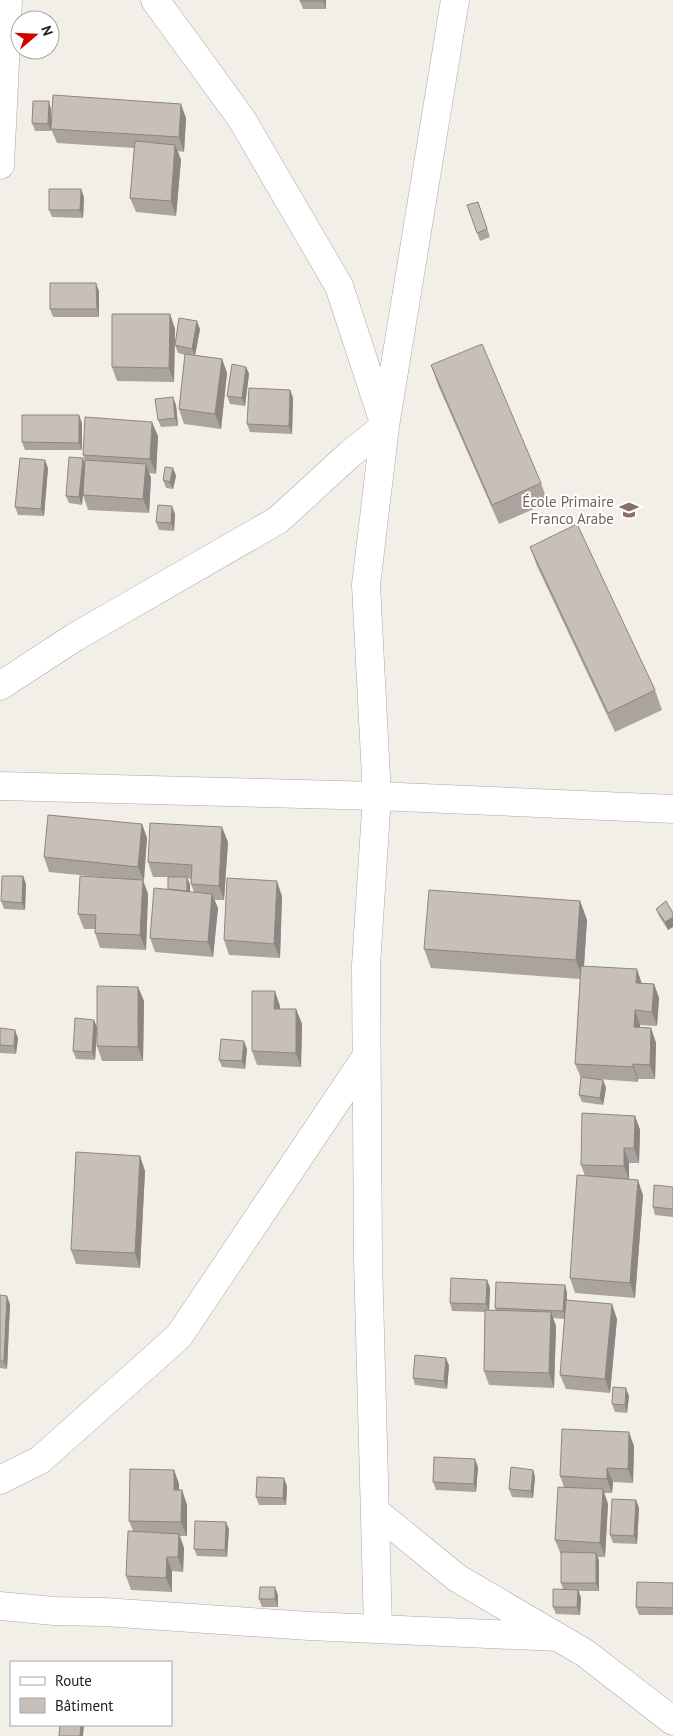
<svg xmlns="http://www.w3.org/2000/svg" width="673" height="1736" font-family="'PT Sans',sans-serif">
<rect width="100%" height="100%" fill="#f2efe9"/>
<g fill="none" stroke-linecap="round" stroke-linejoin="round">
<g stroke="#a9a9a9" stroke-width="29">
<path id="minor" d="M0 165 8 0
M0 686 75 637 278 520 350 454 385 426 339 286 241 118 155 0
M0 786 377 796 673 809
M0 1480 40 1460 179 1336 366 1057
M375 1511 457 1578 585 1653 673 1721
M0 1606 54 1611 104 1612 309 1626 558 1637
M378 1629 368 1259 366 965 377 796 366 585 385 426 455 0"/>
</g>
<use href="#minor" stroke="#fff" stroke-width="28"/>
</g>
<path fill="#aba49e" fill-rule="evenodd" d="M326 0V9H303L300 1Z
M51 109V131H35L32 123Z
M186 118 184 152 178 151 181 160 176 216 136 212 130 198 134 148 57 143 51 129Z
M84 197 83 218 52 217 49 210Z
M478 202 490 237 480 241 467 205Z
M99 291V317H53L50 309Z
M170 314 175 329 174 382 117 381 112 367Z
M200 329 195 355 222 359 227 373 221 429 184 424 179 409 185 355 178 353 175 345Z
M431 365 541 483 548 503 499 524 438 385Z
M246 367 249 374 245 406 230 404 227 396Z
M290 390 293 398 292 434 250 432 247 424Z
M176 405 178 426 161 427 158 420Z
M82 423V450H25L22 442Z
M158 436 156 474 149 473 151 478 149 513 88 510 83 495 84 484 82 505 69 503 66 496 83 458 85 464V461L83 455Z
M48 468 44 516 18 515 15 507Z
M173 468 176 476 173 489 166 488 163 480Z
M175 514 174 531 159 530 156 522Z
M530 547 655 690 662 710 615 732 537 566Z
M142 824 147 838 143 881 148 894 146 950 100 948 95 933V929H84L78 914 109 878 49 872 44 857Z
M228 842 224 900H214L218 908 213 957 155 952 150 938 168 889V877H153L148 862ZM187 878 192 879 191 884 194 892H190V885Z
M23 876 26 884 25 910 4 909 1 901Z
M282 896 280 958 229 955 224 940Z
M580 901 587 920 584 966 642 983 654 984 659 998 657 1026 640 1025V1027L651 1028 656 1043 655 1079H638V1082L598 1079 603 1080 606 1088 603 1105 582 1102 579 1095 581 1078 575 1064 580 979 431 968 424 949Z
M666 901 668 930 659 916 656 909Z
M138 987 144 1001 143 1061H102L97 1046V1030L95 1060 76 1059 73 1051 94 1020 97 1027Z
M280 1006V1009H296L302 1024 301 1067 257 1065 252 1051Z
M0 1028 18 1038 16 1054 0 1053Z
M247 1049 245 1069 222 1067 219 1060Z
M635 1116 640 1130 639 1163H629V1180L643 1195 635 1298 575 1293 570 1278 585 1176 581 1165Z
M140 1156 145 1171 140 1268 76 1264 71 1250Z
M673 1187V1217L655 1215 653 1207Z
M487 1280 490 1288 489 1310H496L495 1308 565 1285 567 1293V1300L617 1319 610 1393 566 1389 560 1375 565 1319 553 1318 556 1326 554 1388 489 1385 484 1371 485 1312 452 1311 450 1303Z
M0 1295 10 1304 7 1369 0 1368Z
M446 1358 449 1366 447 1389 415 1385 413 1378Z
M629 1396 627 1413 615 1412 612 1404Z
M634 1446 633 1483 613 1482 612 1493H604L608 1504 605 1557H598L599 1561V1591H579L581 1598 580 1615 556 1614 553 1607 563 1589 561 1583V1555L555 1540 564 1487 560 1476Z
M478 1467 476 1492 436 1490 433 1482Z
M174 1470 179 1484V1490H182L187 1505V1536H180L184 1548 183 1572 172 1571V1592L131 1590 126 1576 133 1531 129 1521Z
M533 1470 535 1477 533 1498 512 1497 509 1489Z
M287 1486 286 1505H259L256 1497Z
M636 1500 639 1508 637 1544 613 1543 610 1535Z
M229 1529 227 1557 197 1556 194 1549Z
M673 1583V1615H639L636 1607Z
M278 1595V1607H262L259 1599Z"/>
<path fill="#8b8681" d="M323 0H326V9L323 1Z
M49 101 51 109V131L48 124Z
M181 104 186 118 184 152 179 137Z
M175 145 181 160 176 216 171 201Z
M81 189 84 197 83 218 80 210Z
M96 283 99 291V317L97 309Z
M170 314 175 329 174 382 169 368Z
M197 321 200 329 195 356 192 349Z
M222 359 227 373 221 429 215 414Z
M246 367 249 374 245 406 242 398Z
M290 390 293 398 292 434 289 426Z
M173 397 176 405 178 426 175 418Z
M79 415 82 423V450L79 443Z
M152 422 158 436 156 474 150 459Z
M83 458 85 466 82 505 79 497Z
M45 460 48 468 44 516 41 509Z
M146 464 151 478 149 513 143 499Z
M173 468 176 476 173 489 170 482Z
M172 506 175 514 174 531 171 523Z
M142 824 147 838 144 881 138 867Z
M222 827 228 842 224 900 219 886Z
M23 876 26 884 25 910 22 903Z
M187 877 190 885V901L187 894Z
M143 880 148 894 146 950 140 935Z
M277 881 282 896 280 958 274 944Z
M212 894 218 908 213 957 208 942Z
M580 901 587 920 583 980 576 960Z
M673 917V927L668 930 665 922Z
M637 969 642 984 636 983Z
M654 984 659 998 657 1026 652 1012Z
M138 987 144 1001 143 1061 138 1047Z
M275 991 280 1006 279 1024 274 1009Z
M296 1009 302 1024 301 1067 296 1053Z
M635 1010 640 1025V1041L634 1027Z
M94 1020 97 1028 95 1060 92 1052Z
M651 1028 656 1043 655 1079 650 1065Z
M15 1030 18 1038 16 1054 14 1046Z
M244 1041 247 1049 245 1069 242 1061Z
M633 1064 638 1079V1082L633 1067Z
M603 1080 606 1088 603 1105 600 1098Z
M635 1116 640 1130 639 1163 634 1148Z
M624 1148 629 1163V1181L624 1166Z
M140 1156 145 1171 140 1268 135 1253Z
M638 1180 643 1195 635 1298 630 1283Z
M487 1280 490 1288 489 1312 486 1304Z
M565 1285 567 1293 566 1319 563 1311Z
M7 1296 10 1304 7 1369 4 1361Z
M612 1304 617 1319 610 1393 605 1379Z
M551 1312 556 1326 554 1388 549 1373Z
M446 1358 449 1366 447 1389 444 1381Z
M626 1388 629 1396 627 1413 625 1405Z
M629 1432 634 1446 633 1483 628 1469Z
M475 1459 478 1467 476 1492 474 1484Z
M607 1468 613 1482 612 1493 607 1479Z
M174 1470 179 1484V1505L174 1490Z
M533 1470 535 1477 533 1498 531 1491Z
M284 1478 287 1486 286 1505 283 1498Z
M603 1489 608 1504 605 1557 600 1543Z
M182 1490 187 1505V1536L181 1522Z
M636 1500 639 1508 637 1544 634 1536Z
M226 1522 229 1529 227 1557 225 1550Z
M179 1534 184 1548 183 1572 178 1557Z
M596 1553 599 1561V1591L596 1583Z
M167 1557 172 1571V1592L166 1578Z
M275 1587 278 1595V1607L275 1599Z
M578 1590 581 1598 580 1615 577 1607Z
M81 1725H84L83 1736H80Z"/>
<path fill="#c7bfb8" stroke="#8b8681" d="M300 0H323V1H300Z
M53 95 181 104 179 137 51 129Z
M33 101H49L48 124 32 123Z
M135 141 175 145 171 201 130 198Z
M49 189H81L80 210H49Z
M478 202 487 229 477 233 467 205Z
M50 283H96L97 309H50Z
M112 314H170L169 368 112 367Z
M179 318 197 321 192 349 175 345Z
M482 344 541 483 492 505 431 365Z
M185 354 222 359 215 414 179 409Z
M232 364 246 367 242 398 227 396Z
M249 388 290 390 289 426 247 424Z
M173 397 175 418 158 420 155 399Z
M22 415H79V443L22 442Z
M85 417 152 422 150 459 83 455Z
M69 457 83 458 79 497 66 496Z
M20 458 45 460 41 509 15 507Z
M85 460 146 464 143 499 83 495Z
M165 467 173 468 170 482 163 480Z
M158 505 172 506 171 523 156 522Z
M577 524 655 690 608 713 530 547Z
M48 815 142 824 138 867 44 857Z
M150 823 222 827 219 886 191 884 192 865 148 862Z
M2 876H23L22 903 1 901Z
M80 876 143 880 140 935 95 933 96 915 78 914Z
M168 877H187V891L168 889Z
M227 878 277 881 274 944 224 940Z
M154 888 212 894 208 942 150 938Z
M429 890 580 901 576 960 424 949Z
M666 901 673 913V917L665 922 656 909Z
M581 966 637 969 636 983 654 984 652 1012 635 1010 634 1027 651 1028 650 1065 633 1064V1067L575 1064Z
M97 986 138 987V1047L97 1046Z
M252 991H275L274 1009H296V1053L252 1051Z
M75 1018 94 1020 92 1052 73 1051Z
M0 1028 15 1030 14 1046 0 1045Z
M221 1039 244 1041 242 1061 219 1060Z
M581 1077 603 1080 600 1098 579 1095Z
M582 1113 635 1116 634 1148H624V1166L581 1165Z
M76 1152 140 1156 135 1253 71 1250Z
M577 1175 638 1180 630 1283 570 1278Z
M654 1185 673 1187V1209L653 1207Z
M451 1278 487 1280 486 1304 450 1303Z
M496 1282 565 1285 563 1311 495 1308Z
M0 1295 7 1296 4 1361H0Z
M566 1300 612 1304 605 1379 560 1375Z
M485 1310 551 1312 549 1373 484 1371Z
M415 1355 446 1358 444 1381 413 1378Z
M613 1387 626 1388 625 1405 612 1404Z
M562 1429 629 1432 628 1469 607 1468V1479L560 1476Z
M434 1457 475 1459 474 1484 433 1482Z
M511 1467 533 1470 531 1491 509 1489Z
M130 1469 174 1470V1490H182L181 1522 129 1521Z
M257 1477 284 1478 283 1498 256 1497Z
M558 1487 603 1489 600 1543 555 1540Z
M612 1499 636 1500 634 1536 610 1535Z
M195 1521 226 1522 225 1550 194 1549Z
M128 1531 179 1534 178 1557H167L166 1578 126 1576Z
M561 1552 596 1553V1583H561Z
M637 1582 673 1583V1608L636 1607Z
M260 1587H275V1599H259Z
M553 1589 578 1590 577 1607H553Z
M60 1725H81L80 1736H59Z"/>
<defs>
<g id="school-bare" transform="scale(1.5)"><path d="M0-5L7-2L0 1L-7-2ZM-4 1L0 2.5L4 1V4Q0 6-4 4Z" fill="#8d6e63" stroke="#fff" stroke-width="2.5" paint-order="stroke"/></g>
</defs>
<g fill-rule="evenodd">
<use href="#school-bare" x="629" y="510"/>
</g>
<g text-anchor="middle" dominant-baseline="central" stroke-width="4" stroke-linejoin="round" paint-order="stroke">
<g font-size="15" fill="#785e54" stroke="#fff" text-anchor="end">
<text x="614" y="501">École Primaire<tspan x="614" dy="17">Franco Arabe</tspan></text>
</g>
</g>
<rect x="10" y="1661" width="162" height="65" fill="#ffffff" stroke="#a7a7a7"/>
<rect x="20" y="1677" width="25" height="8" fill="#ffffff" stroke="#a7a7a7"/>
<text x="55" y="1686" font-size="15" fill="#222222">Route</text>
<rect x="20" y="1698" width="25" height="15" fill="#c7bfb8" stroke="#a7a7a7"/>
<text x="55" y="1711" font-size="15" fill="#222222">Bâtiment</text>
<g transform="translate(35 35) rotate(71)"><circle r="24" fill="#ffffff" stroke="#a7a7a7"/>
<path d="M0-4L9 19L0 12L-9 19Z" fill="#d40000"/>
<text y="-8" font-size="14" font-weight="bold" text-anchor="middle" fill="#222222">N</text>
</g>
</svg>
